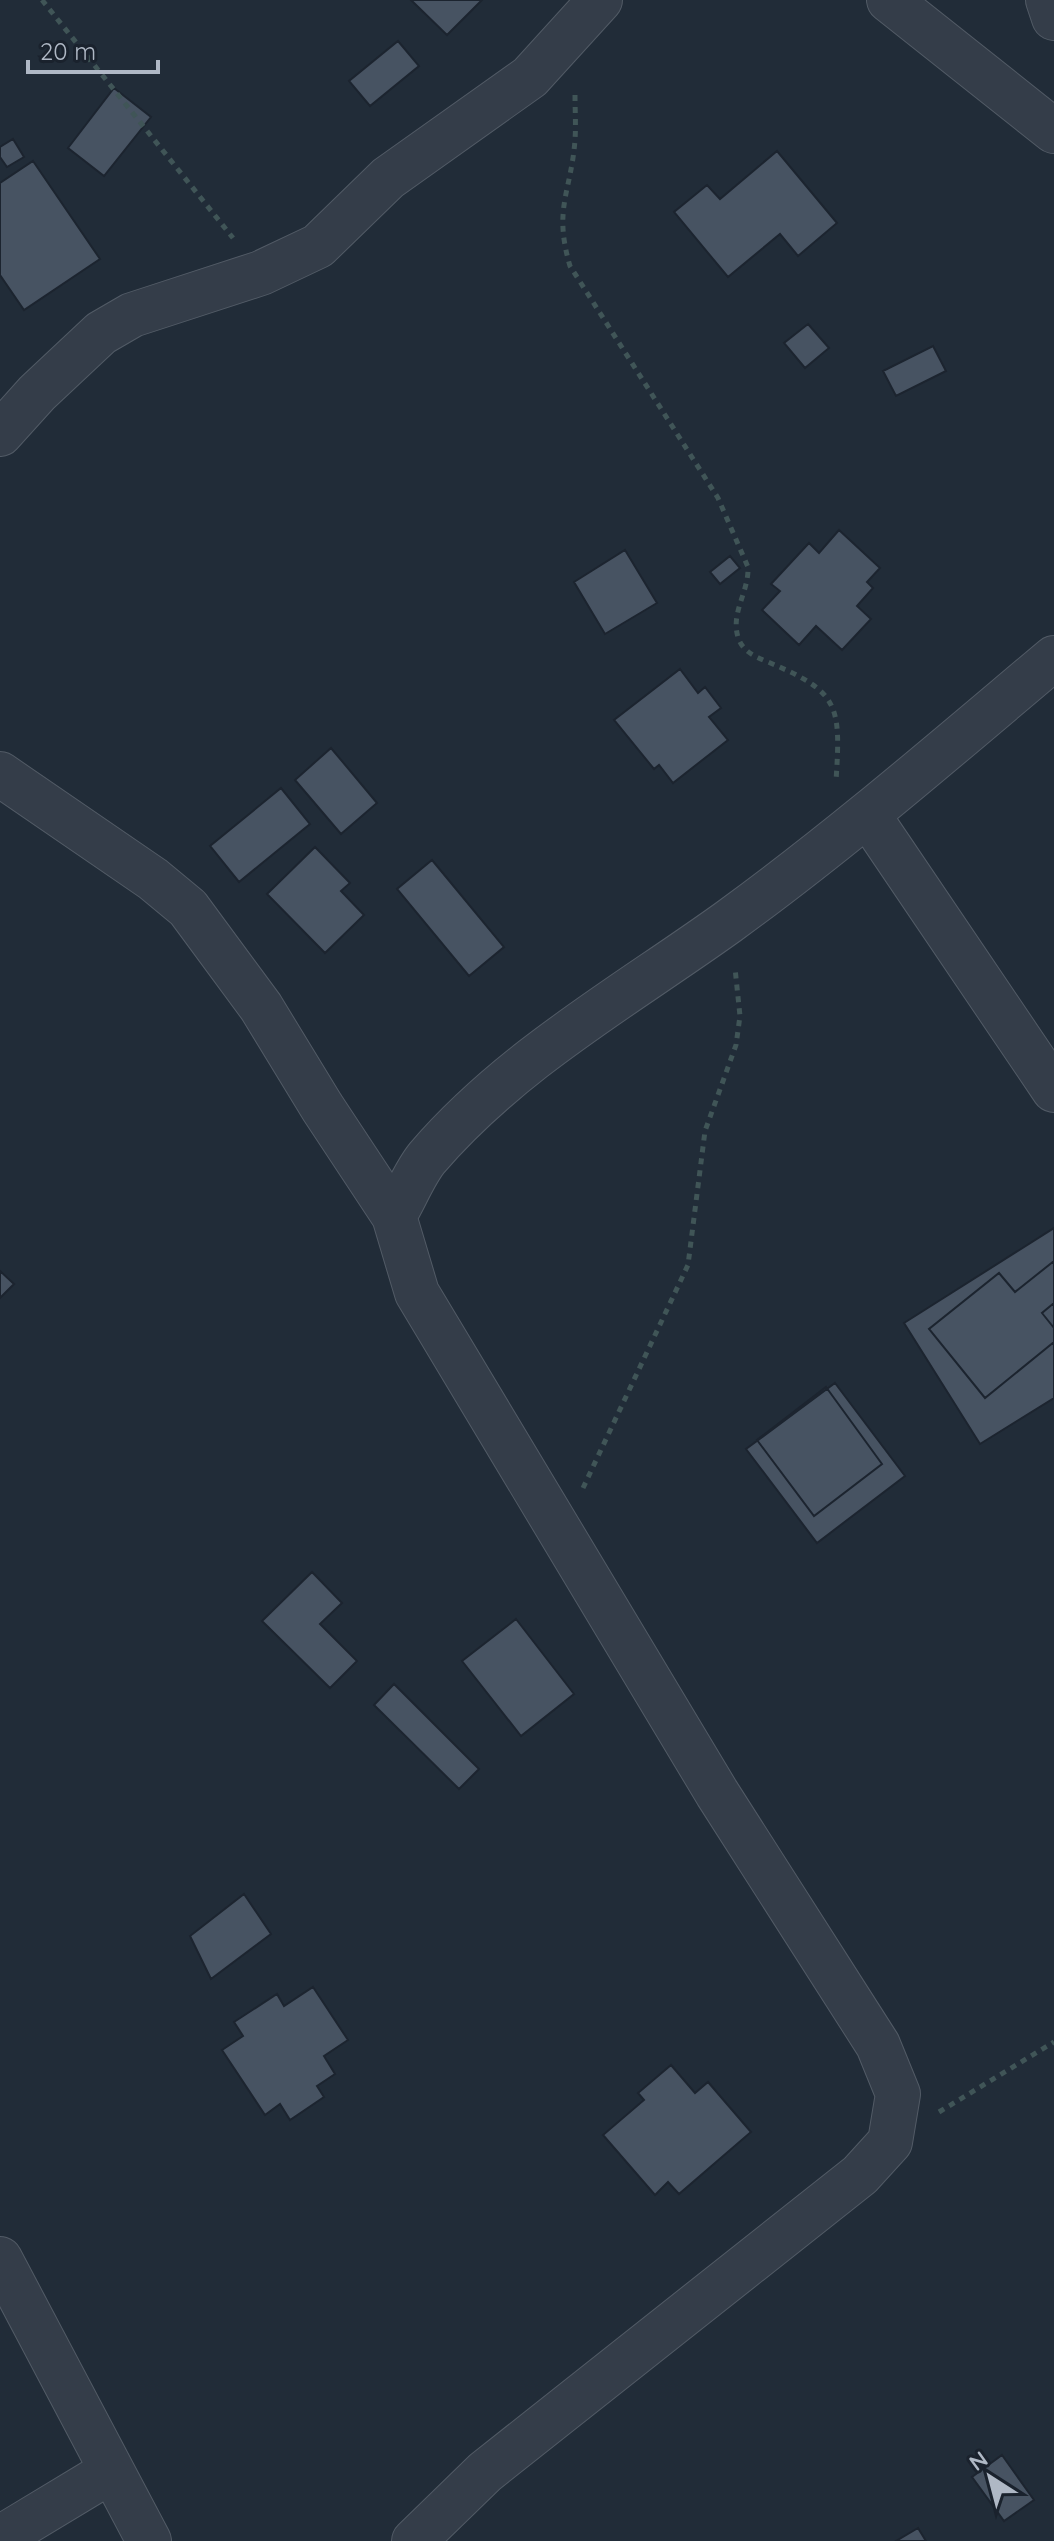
<svg xmlns="http://www.w3.org/2000/svg" width="1054" height="2541" font-family="Quicksand,sans-serif">
<rect width="100%" height="100%" fill="#212c38"/>
<path fill="#475362" stroke="#1c242f" stroke-width="2" d="M411 0H482L447 35Z
M398 41 419 66 370 106 349 81Z
M114 88 151 117 104 176 68 148Z
M13 139 24 157 7 167 0 157V147Z
M777 151 837 223 798 256 780 234 728 277 674 212 707 185 720 199Z
M33 161 100 259 24 310 0 275V183Z
M808 324 829 348 805 368 784 343Z
M933 346 946 371 896 396 883 371Z
M839 530 880 568 867 582 873 588 857 606 871 619 842 650 816 626 799 645 762 610 780 591 771 584 809 543 819 553Z
M625 550 657 603 605 634 574 582Z
M730 556 740 568 720 584 710 572Z
M680 669 698 693 705 687 721 708 709 717 728 740 673 783 659 765 654 769 614 720Z
M331 748 377 803 341 834 295 780Z
M281 788 310 824 239 882 210 846Z
M315 847 350 883 341 891 364 915 325 953 267 894Z
M432 860 504 947 469 976 397 889Z
M1054 1228V1398L980 1444 904 1323Z
M1054 1261V1303L1042 1313 1054 1328V1342L985 1398 929 1329 999 1273 1015 1292Z
M0 1271 14 1284 0 1298Z
M835 1383 905 1476 817 1543 746 1449Z
M826 1387 882 1464 814 1516 757 1440Z
M312 1572 342 1603 320 1624 357 1661 330 1688 262 1621Z
M516 1619 574 1694 521 1736 462 1661Z
M394 1684 479 1769 459 1789 374 1705Z
M244 1894 271 1934 211 1979 190 1936Z
M313 1987 348 2040 324 2056 335 2074 317 2086 324 2097 290 2120 280 2104 265 2115 222 2050 243 2036 234 2022 277 1994 284 2006Z
M671 2065 695 2093 708 2082 751 2132 679 2194 668 2182 655 2195 603 2135 644 2100 638 2093Z
M1002 2455 1034 2500 1004 2521 972 2477Z
M918 2528 926 2541H896Z"/>
<g fill="none" stroke-linecap="round" stroke-linejoin="round">
<g stroke="#525b66" stroke-width="46">
<path id="minor" d="M889 0 1054 131
M1048 0 1054 18
M0 434 37 393 101 333 132 315 261 273 318 246 388 178 530 77 600 0
M0 774 153 879 188 908 261 1007 322 1107 394 1216
M868 815 1054 1090
M0 2259 149 2541
M0 2538 111 2471
M414 2541 485 2472 860 2175 890 2142 898 2094 878 2045 717 1793 417 1293 394 1216C405 1198 414 1174 427 1158 511 1060 625 996 728 922 841 840 947 748 1054 658"/>
</g>
<path stroke="#405557" stroke-width="5" stroke-dasharray="6 6" stroke-linecap="butt" d="M42 0 233 238
M575 95C575 110 576 125 575 140 571 193 553 208 570 266L718 498 748 567C749 593 729 614 739 640 744 652 756 657 768 662 839 692 841 704 836 781
M583 1488 688 1265 705 1131 736 1045 740 1016 735 968
M939 2112 1054 2042"/>
<use href="#minor" stroke="#343d49" stroke-width="44"/>
</g>
<g transform="translate(990 2477) rotate(324)" stroke="#1a222d" stroke-width="6" paint-order="stroke">
<path d="M0-6L14 30L0 20L-14 30Z" fill="#afb8c5"/>
<text y="-12" font-size="22" font-weight="bold" text-anchor="middle" fill="#afb8c5">N</text>
</g>
<path d="M28 60v12h130v-12" fill="none" stroke="#afb8c5" stroke-width="4"/>
<text x="40" y="60" font-size="24" fill="#afb8c5" stroke="#1a222d" stroke-width="6" paint-order="stroke">20 m</text>
</svg>
